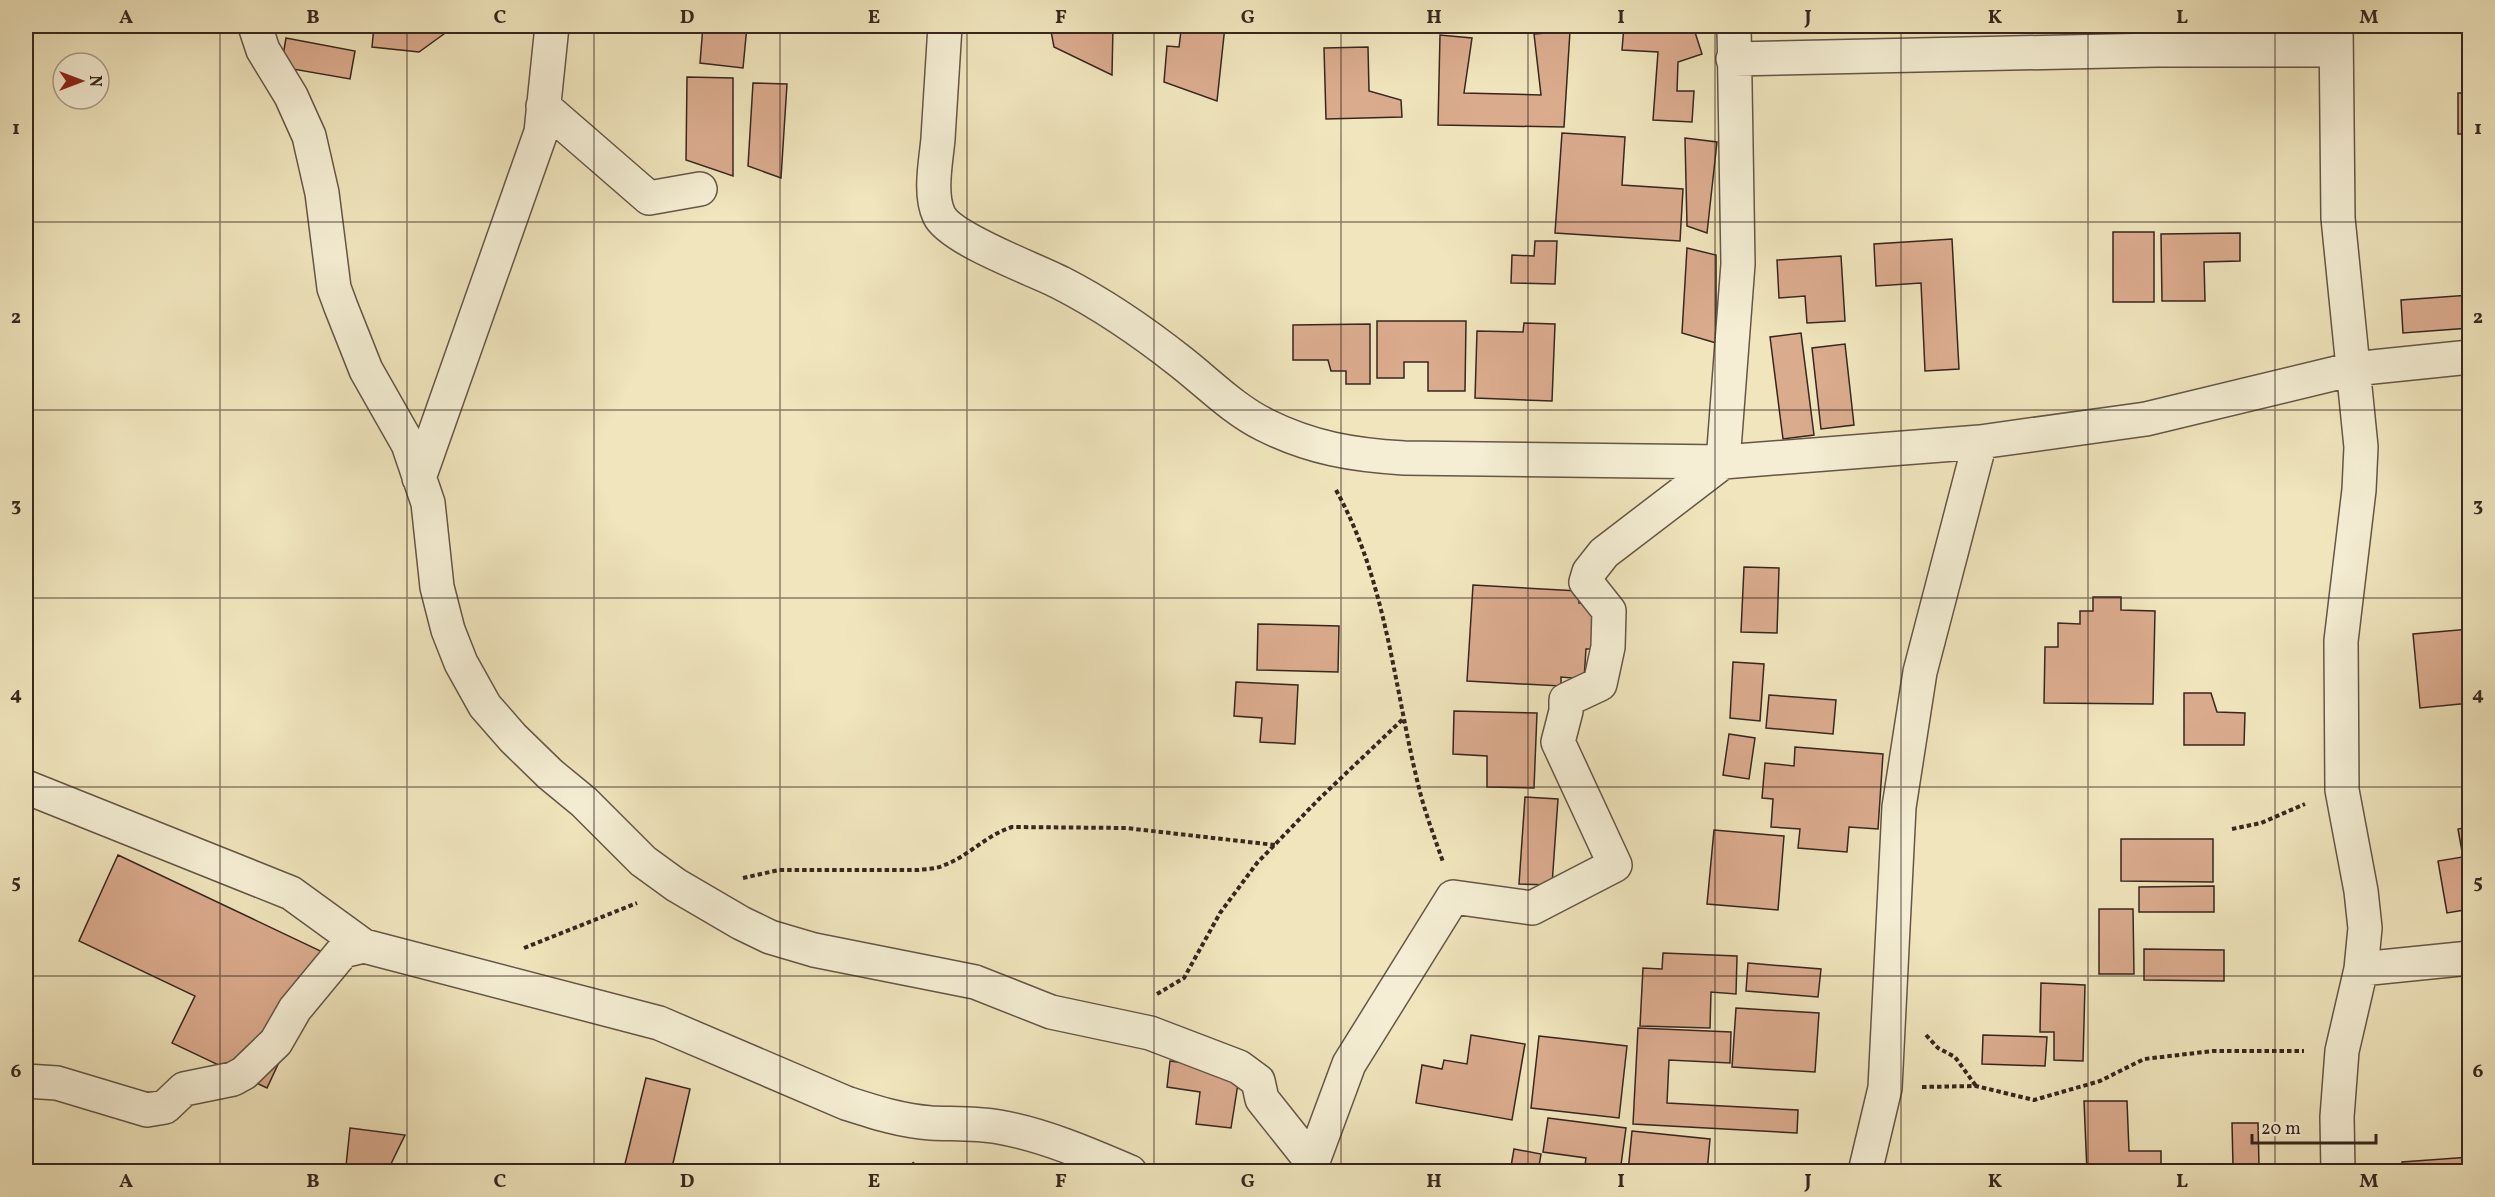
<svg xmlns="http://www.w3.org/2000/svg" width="2495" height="1197" font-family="Vollkorn,serif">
<rect width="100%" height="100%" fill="#f0e5bd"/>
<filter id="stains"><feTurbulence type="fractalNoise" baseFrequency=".00333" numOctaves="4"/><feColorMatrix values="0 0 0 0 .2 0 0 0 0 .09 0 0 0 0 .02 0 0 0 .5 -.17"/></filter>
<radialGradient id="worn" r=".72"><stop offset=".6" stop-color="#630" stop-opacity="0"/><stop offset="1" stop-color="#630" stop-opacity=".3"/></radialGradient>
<path fill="#dbab8e" stroke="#37261f" stroke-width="1.5" d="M374 26H447L448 31 419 52 372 47Z
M703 26H747L743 68 700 63Z
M1050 26H1113L1112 75 1054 47Z
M1198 26H1225L1217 101 1164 82 1167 46 1179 47 1181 31Z
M1624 26H1693L1702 54 1678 62 1677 91H1694L1692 122 1653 120 1658 52 1622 50Z
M1570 31 1564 127 1438 125 1440 35 1472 38 1464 93 1541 95 1534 34Z
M286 38 355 51 350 79 281 67Z
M1368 47 1369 91 1401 100 1402 117 1326 119 1324 48Z
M687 77 733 78V176L686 160Z
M753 83 787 84 781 178 748 166Z
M2458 93H2470V134H2458Z
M1562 133 1625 137 1622 185 1683 189 1680 241 1555 233Z
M1685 138 1717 142 1707 233 1687 226Z
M2113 232H2154V302H2113Z
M2240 233V261L2204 262 2205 301H2162L2161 234Z
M1952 239 1959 369 1925 371 1921 283 1876 286 1874 244Z
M1535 241H1557L1555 284 1511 283 1512 255 1534 256Z
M1687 248 1716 255V343L1682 333Z
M1841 256 1845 321 1807 323 1805 296 1779 298 1777 260Z
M2470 295V328L2403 333 2401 300Z
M1377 321H1466L1465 391H1428V362H1404V378H1377Z
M1524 323 1555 324 1552 401 1475 398 1477 331 1523 332Z
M1370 324V384H1346V371H1331L1328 360H1293V325Z
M1801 333 1814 435 1783 439 1770 337Z
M1845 344 1854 425 1821 429 1812 348Z
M1744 567 1779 568 1777 633 1741 632Z
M1473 585 1579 591V603L1597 604 1595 649H1586L1584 679 1561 677V686L1467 681Z
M2093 597H2121V610L2155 611 2153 704 2044 703 2045 647H2058V623L2080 624V611H2093Z
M1258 624 1339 626 1338 672 1257 670Z
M2470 629V703L2420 708 2413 634Z
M1733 662 1764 664 1760 721 1730 718Z
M1236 682 1298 685 1295 744 1260 742 1262 718 1234 716Z
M2184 693H2211L2217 712 2245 713 2244 745H2184Z
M1769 695 1836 700 1833 734 1766 728Z
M1454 711 1537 713 1534 788 1487 787V756L1453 754Z
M1729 734 1755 738 1749 779 1723 775Z
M1795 747 1883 754 1878 829 1849 827 1847 852 1798 848 1800 829 1771 827 1773 799 1762 798 1765 763 1794 766Z
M1525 797 1558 799 1552 885 1519 884Z
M2470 827V909L2447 913 2438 861 2463 857 2458 829Z
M1714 830 1784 836 1778 910 1707 904Z
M2121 839H2213V882L2121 881Z
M118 855 329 955 267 1088 172 1043 195 996 79 941Z
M2214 886V912H2139V887Z
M2099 909H2133L2134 974H2099Z
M2144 949 2224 950V981L2144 980Z
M1663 953 1737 956 1736 994 1711 992 1710 1028 1640 1026 1643 968 1662 969Z
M1748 963 1821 969 1818 997 1746 991Z
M2041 983 2085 985 2083 1061 2054 1060V1032H2040Z
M1736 1008 1819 1013 1815 1072 1732 1067Z
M1638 1028 1731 1032 1730 1063 1669 1060 1667 1103 1798 1110 1797 1133 1633 1124Z
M1471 1035 1525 1044 1512 1120 1416 1103 1422 1065 1442 1069 1444 1060 1467 1064Z
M1983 1035 2047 1037 2045 1066 1982 1064Z
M1539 1036 1627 1046 1619 1118 1531 1108Z
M1170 1061 1240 1071 1231 1128 1196 1124 1200 1092 1167 1087Z
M646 1078 690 1089 671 1172H623Z
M2084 1101H2127L2129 1151H2161V1172H2087Z
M1548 1118 1626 1128 1620 1172H1584L1586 1158 1543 1152Z
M2232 1123H2258L2259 1166H2233Z
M350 1128 405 1135 387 1172H357L346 1166Z
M1632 1131 1710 1139 1707 1172H1628Z
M1514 1149 1541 1154 1538 1172H1510Z
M2470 1157V1172H2403L2402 1162Z"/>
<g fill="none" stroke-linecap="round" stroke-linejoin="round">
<g stroke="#655646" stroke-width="36">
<path id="street" d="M255 26 263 50 291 96 309 136 322 193 334 288 341 307 366 370 408 444 428 503 437 587 448 630 461 663 485 706 513 738 550 774 584 802 643 861 676 885 741 923 770 937 814 950 975 982 1051 1012 1150 1033 1239 1067 1258 1081 1262 1099 1312 1162
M945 26C943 63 940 101 938 139 936 161 929 194 939 215 950 239 1034 269 1061 283 1104 305 1143 332 1181 362 1209 384 1233 409 1265 425 1311 448 1353 455 1404 458L1723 462 1980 442 2146 419 2353 369 2470 357
M2336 26 2338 218 2361 447 2359 490 2341 641 2342 790 2361 891 2365 928 2361 969 2342 1051 2337 1117 2338 1172
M1733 59 2157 50H2335
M543 106 649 198 700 189
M419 478 541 132 552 26
M26 787 291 893 364 946
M2361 969 2470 958
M26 1081 57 1083 147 1110 165 1107 184 1089 233 1079 244 1073 276 1042 295 1009 343 951 364 946 659 1023 846 1103C874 1112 901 1121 931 1123 954 1124 976 1123 999 1127 1044 1135 1088 1154 1130 1172
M1309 1172 1349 1064 1453 897 1532 908 1615 865 1558 742 1566 711V700L1600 684 1608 647 1609 611 1586 582 1589 572 1604 553 1723 462 1738 264 1734 26
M1865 1172 1885 1088 1899 807 1920 672 1980 442"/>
</g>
<path stroke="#37261f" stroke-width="4" stroke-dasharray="4.5 3" stroke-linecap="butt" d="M2453 26H2470
M1336 490C1386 580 1394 686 1418 784 1424 810 1434 836 1443 862
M2232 829 2261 823 2305 804
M743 878 779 870H918C926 869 935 869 942 866 968 857 986 835 1012 827L1126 828 1275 845
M524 948 637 903
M1157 994 1184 978 1220 913 1257 863 1319 799 1404 718
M1926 1035 1938 1048 1955 1057 1976 1086
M1922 1087 1976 1086 2034 1100 2100 1081 2144 1059 2213 1051H2304
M907 1172 916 1161"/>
<use href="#street" stroke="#f5eed4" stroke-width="33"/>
</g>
<path fill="none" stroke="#37261f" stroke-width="1.5" stroke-opacity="0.55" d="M220 26V1172M407 26V1172M594 26V1172M780 26V1172M967 26V1172M1154 26V1172M1341 26V1172M1528 26V1172M1715 26V1172M1901 26V1172M2088 26V1172M2275 26V1172M26 222H2470M26 410H2470M26 598H2470M26 787H2470M26 976H2470"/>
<rect width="2495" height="1197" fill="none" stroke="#f0e5bd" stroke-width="66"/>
<g transform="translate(81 81) rotate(90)"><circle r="28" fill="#f5eed4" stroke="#a99e8c" stroke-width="1.5"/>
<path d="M0-4.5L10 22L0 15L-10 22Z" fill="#8f2418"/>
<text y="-9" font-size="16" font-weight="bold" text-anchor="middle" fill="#37261f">N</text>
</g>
<path d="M2252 1134v9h124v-9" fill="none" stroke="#37261f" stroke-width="3"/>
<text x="2261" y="1134" font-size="18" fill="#37261f" stroke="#f5eed4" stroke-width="4.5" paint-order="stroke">20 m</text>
<rect x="33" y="33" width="2429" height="1131" fill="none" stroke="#37261f" stroke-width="2"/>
<g font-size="20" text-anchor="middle" font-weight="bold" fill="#37261f">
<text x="126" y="23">A</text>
<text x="313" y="23">B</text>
<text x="500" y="23">C</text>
<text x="687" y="23">D</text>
<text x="874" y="23">E</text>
<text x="1061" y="23">F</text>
<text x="1248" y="23">G</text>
<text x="1434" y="23">H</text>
<text x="1621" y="23">I</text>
<text x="1808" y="23">J</text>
<text x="1995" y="23">K</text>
<text x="2182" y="23">L</text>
<text x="2369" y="23">M</text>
<text x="16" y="134">1</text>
<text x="2478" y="134">1</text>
<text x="16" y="323">2</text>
<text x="2478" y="323">2</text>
<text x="16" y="511">3</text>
<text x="2478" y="511">3</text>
<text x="16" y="700">4</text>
<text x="2478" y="700">4</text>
<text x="16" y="888">5</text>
<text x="2478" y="888">5</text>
<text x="16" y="1077">6</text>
<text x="2478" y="1077">6</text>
<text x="126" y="1187">A</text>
<text x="313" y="1187">B</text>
<text x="500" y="1187">C</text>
<text x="687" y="1187">D</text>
<text x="874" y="1187">E</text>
<text x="1061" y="1187">F</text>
<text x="1248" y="1187">G</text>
<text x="1434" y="1187">H</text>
<text x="1621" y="1187">I</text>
<text x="1808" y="1187">J</text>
<text x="1995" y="1187">K</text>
<text x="2182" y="1187">L</text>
<text x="2369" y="1187">M</text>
</g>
<rect width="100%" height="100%" filter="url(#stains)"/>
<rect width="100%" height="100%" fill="url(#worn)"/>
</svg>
